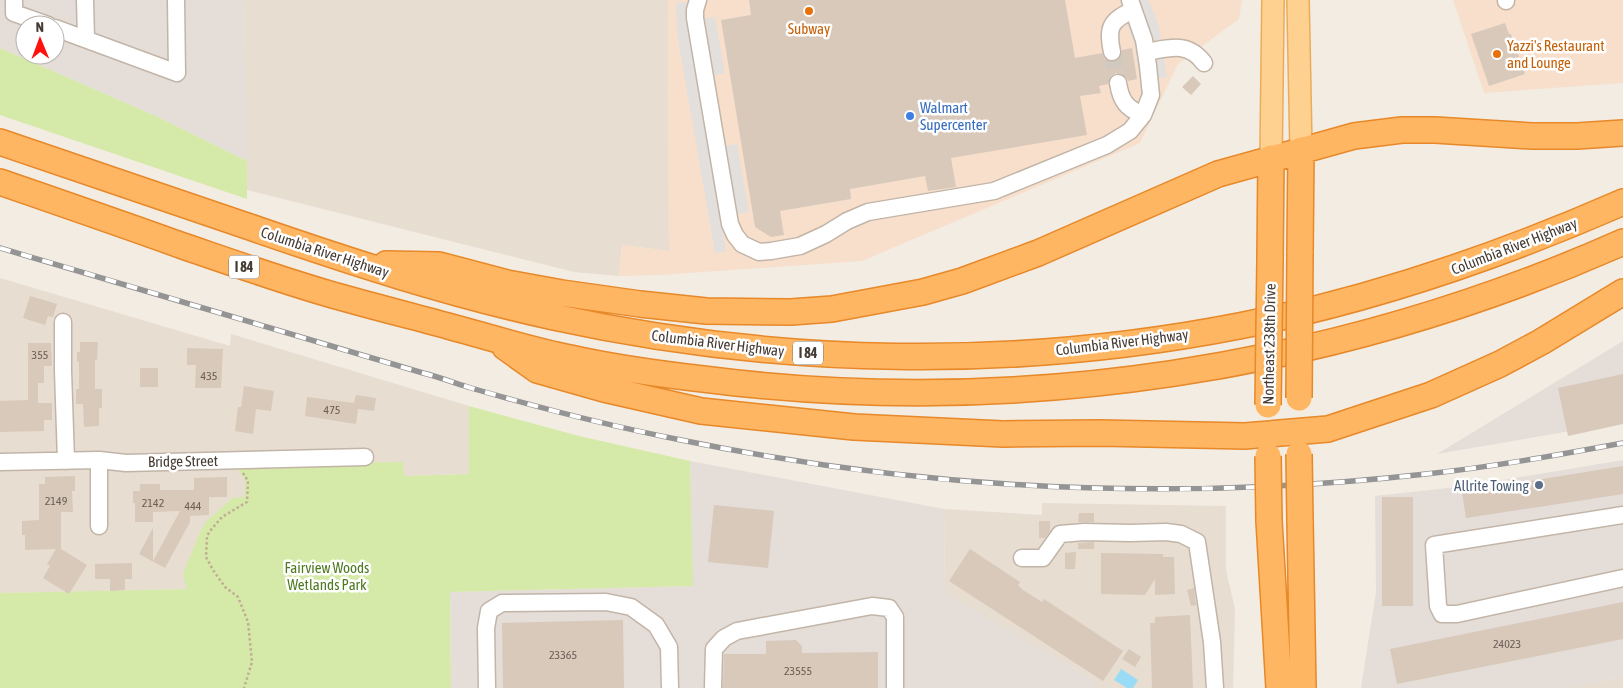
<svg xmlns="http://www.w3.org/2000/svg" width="1623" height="688" font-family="'Asap Condensed',sans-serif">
<rect width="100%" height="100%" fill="#f3ece3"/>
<path fill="#e7ddd1" d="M244 0H668L669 251 622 245 619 276 574 272 247 190Z
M0 278 230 346 231 334 469 406V474L403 476V463L235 465 245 480V498H232L206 523 200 532 187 589 0 593Z
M1042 503 1226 506V570L1235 609 1233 688H1094V680L945 593 944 509 1042 515Z
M1623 677V688H1573Z"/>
<path fill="#f7dfcc" d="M668 0H1242L1239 19 1178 64 1140 143 862 261 660 275 619 276 622 245 669 251Z
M1453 0H1623V83L1484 93Z"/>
<path fill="#e5ddd8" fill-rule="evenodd" d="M0 0H244L247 161 158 117 0 48ZM25 25H55V55H25Z
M1623 341V422L1437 454Z
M1623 460V677L1573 688H1361L1376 592 1375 496 1466 486Z
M690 461 944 509 945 593 1094 680V688H451L450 592 692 586Z"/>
<path fill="#d5eaa8" d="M0 48 158 117 247 161V199L0 115Z
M469 406 579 436 690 461 693 586 450 592 451 688H0V593L187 589 183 574 200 532 206 522 232 498 245 497V480L235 465 403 462 404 476 469 474Z"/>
<path fill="#e3dfdc" d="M1120 0H1149L1159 27 1167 77 1140 81 1135 47Z
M688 2 689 21 715 17 725 73 713 76 725 146 737 144 749 212 720 217 726 251 715 253 677 34 676 3Z"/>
<path fill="#9adcf5" d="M1121 669 1138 680 1133 688H1127L1114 680Z"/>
<path fill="#d8c9bb" d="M749 0H1065L1075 58 1102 53 1105 59 1113 62 1119 59 1121 55 1122 50 1132 48 1137 79 1128 81 1126 77 1122 74 1116 73 1111 76 1108 84 1099 86 1101 93 1080 96 1087 135 951 158 956 187 928 191 925 176 850 189 851 199 780 211 784 235 771 237 755 227 721 20 751 15Z
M1505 23 1509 34H1511L1525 74 1489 86 1471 34Z
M1193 76 1201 84 1191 95 1182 87Z
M30 296 57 304 53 317 48 316 45 325 23 318Z
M80 342H98L97 360H95V389H102V408H99V426L84 427 83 404H76V389H79V362H77V352H80Z
M28 343H51L52 366H44V383H38V403H52V420H44V431L0 432V401L28 400Z
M187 348 223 349 221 388H195L196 365H187Z
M140 368H158V387H140Z
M1623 374V424L1568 436 1558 388Z
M244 386 274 391 271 411 256 409 253 434 235 431 238 407H241Z
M356 395 376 398 374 411 358 409 356 424 305 416 307 397 354 403Z
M1623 466V494L1466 518 1462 492Z
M75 476V491H72L73 512H61V549L87 565 69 594 43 578 50 566 47 564 56 549 25 550V535H22V521L39 520V484H45V477Z
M227 477V497H209V515L190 516V522L165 568 139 554 153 528V561L180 511 153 512V522H135V503H133V491H140V484H160V490H194V478Z
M1382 497H1413V606H1382Z
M714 505 774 511 768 568 708 562Z
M1079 513H1094V522H1078Z
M1039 521H1050V531L1045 538H1039Z
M1094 542V549H1078V543Z
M970 549 1020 582 1018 585 1023 590 1042 602 1044 599 1123 651 1103 681 949 581Z
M1076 552 1075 569H1065V553Z
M1101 553 1163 554V557H1174L1175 594 1155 595V579L1145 595 1101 594Z
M132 563V579H125V590L110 591V579H95V564Z
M1194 588 1196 605 1191 606 1187 590Z
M1623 602V639L1397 684 1390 649Z
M1190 615 1193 688H1152L1150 623H1155V617Z
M623 620 624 688H503L502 623Z
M796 640 802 646V653L878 652V688H723L724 654H766V641Z
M1129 649 1141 657 1135 667 1122 659Z"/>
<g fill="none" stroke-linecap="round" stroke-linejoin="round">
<path stroke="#d0c9c0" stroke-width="16" stroke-dasharray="16 8" stroke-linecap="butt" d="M1112 52 1118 83"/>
<g stroke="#c2b5a8" stroke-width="19">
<path id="minor" d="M14 0V13L48 25
M85 0 86 39
M698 0 695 10V18L730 224 735 235 742 244 759 252 771 251 800 246 826 234 847 221 868 212 994 191 1107 145 1130 131 1143 115 1151 95 1148 66 1144 40 1130 0
M1506 1V0
M55 28 177 73 176 0
M1112 52C1107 27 1110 21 1133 10
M1146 52C1169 48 1188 41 1204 63
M1118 83C1121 101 1126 108 1143 115
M63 322V371L66 461
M99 460V526
M0 462 99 460 126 463 365 457
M1623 515 1434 545 1438 606 1442 614H1457L1623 578
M1022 558H1043L1060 534 1084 532 1130 533 1166 532 1181 534 1197 542 1212 642 1215 688
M487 688 486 628 489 611 502 603 606 602 631 607 656 625 669 647 670 688
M713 688 714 649 724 638 737 631 872 606 889 608 895 617V688"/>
</g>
<g stroke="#ebac59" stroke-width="24">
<path id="major" d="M1298 0 1301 150
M1271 158 1273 0"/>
</g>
<g stroke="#e78829" stroke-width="28">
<path id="highway" d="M0 142C82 170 165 198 247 226 348 261 449 294 554 317 779 366 1013 370 1239 326 1372 300 1500 256 1623 202
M0 182C61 203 122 224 183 246 230 262 278 279 326 293 367 305 408 315 448 326 489 337 529 350 570 358 614 368 659 374 703 379 1016 419 1335 370 1623 242
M1300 253 1301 150
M1270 260 1271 158
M386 264 439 265 507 283 562 293 640 304 706 311 791 312 832 309 923 292 962 281 1038 253 1218 174 1354 136 1402 130H1435L1532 136H1577L1623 133
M505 347 537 370 604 389 701 411 854 427 1003 434 1100 433 1245 436 1328 429 1431 395 1500 364 1541 342 1623 292
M1300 520 1303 688
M1269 521 1279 688"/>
</g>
<path stroke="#c1ac95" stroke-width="2.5" stroke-dasharray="2.5 2.5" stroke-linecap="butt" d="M243 473 248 481 247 502 222 517 210 531 207 536 206 557 213 570 225 587 238 597 248 622 252 662 244 688"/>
<use href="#minor" stroke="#fff" stroke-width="16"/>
<use href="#major" stroke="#ffd190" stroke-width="21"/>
<use href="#highway" stroke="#ffb662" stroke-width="25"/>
<g stroke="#949494" stroke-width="5.5">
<path id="rail" d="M0 248C141 289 282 332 423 373 439 377 455 383 471 388 540 408 610 426 681 440 929 491 1174 502 1426 474 1492 467 1558 455 1623 443"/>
</g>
<use href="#rail" stroke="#fff" stroke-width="4" stroke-dasharray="11" stroke-linecap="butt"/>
<g stroke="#e78829" stroke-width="28" stroke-linecap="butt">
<path id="highway-bridge" d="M1299 398 1300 253
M1268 405 1270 260
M1299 454 1300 520
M1268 456 1269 521"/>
</g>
<use href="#highway-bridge" stroke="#ffb662" stroke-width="25"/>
</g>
<g fill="#e8710a" stroke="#fff" stroke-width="2">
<circle cx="809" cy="11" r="5"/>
<circle cx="1497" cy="54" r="5"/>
</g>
<circle fill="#3f7fe0" stroke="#fff" stroke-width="2" cx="910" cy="116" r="5"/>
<circle fill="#5c6f8a" stroke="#fff" stroke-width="2" cx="1539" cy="485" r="5"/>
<g text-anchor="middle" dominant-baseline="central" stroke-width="5" stroke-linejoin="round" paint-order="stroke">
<g font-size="12" fill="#6a5e55">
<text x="40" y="355">355</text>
<text x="209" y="376">435</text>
<text x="332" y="410">475</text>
<text x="56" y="501">2149</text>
<text x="153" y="503">2142</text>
<text x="193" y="506">444</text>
<text x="1507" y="644">24023</text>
<text x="563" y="655">23365</text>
<text x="798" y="671">23555</text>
</g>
<g fill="#fff" stroke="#7d7670" stroke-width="1">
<rect x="229" y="255.5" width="30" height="23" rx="4"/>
<rect x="793" y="341.5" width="30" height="23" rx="4"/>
</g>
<g font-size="14" font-weight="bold" fill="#453b33">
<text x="244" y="267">I 84</text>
<text x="808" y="353">I 84</text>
</g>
<g font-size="15" fill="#c56008" stroke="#fff">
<text x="809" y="28">Subway</text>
<text x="1507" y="45" text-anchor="start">Yazzi's Restaurant<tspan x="1507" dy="17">and Lounge</tspan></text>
</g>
<g font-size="15" fill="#366cbe" stroke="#fff" text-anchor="start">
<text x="920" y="107">Walmart<tspan x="920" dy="17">Supercenter</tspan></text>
</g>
<g font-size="15" fill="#453b33" stroke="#fff">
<text transform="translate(1514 246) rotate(-21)">Columbia River Highway</text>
<text transform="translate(325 252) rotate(18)">Columbia River Highway</text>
<text transform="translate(1122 342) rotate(-7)">Columbia River Highway</text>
<text transform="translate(718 343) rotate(7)">Columbia River Highway</text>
<text transform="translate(1269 344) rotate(-89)">Northeast 238th Drive</text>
<text transform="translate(183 461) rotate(-1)">Bridge Street</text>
</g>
<g font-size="15" fill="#4e5e75" stroke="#fff" text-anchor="end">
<text x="1529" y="485">Allrite Towing</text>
</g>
<g font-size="15" fill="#4f7a23" stroke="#fff">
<text x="327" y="567">Fairview Woods<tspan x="327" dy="17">Wetlands Park</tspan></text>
</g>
</g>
<g transform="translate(40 40) rotate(359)"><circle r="24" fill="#ffffff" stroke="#b5b1ad"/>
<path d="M0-4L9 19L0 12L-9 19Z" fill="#ff120e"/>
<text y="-8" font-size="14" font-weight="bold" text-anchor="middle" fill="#453b33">N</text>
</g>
</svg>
